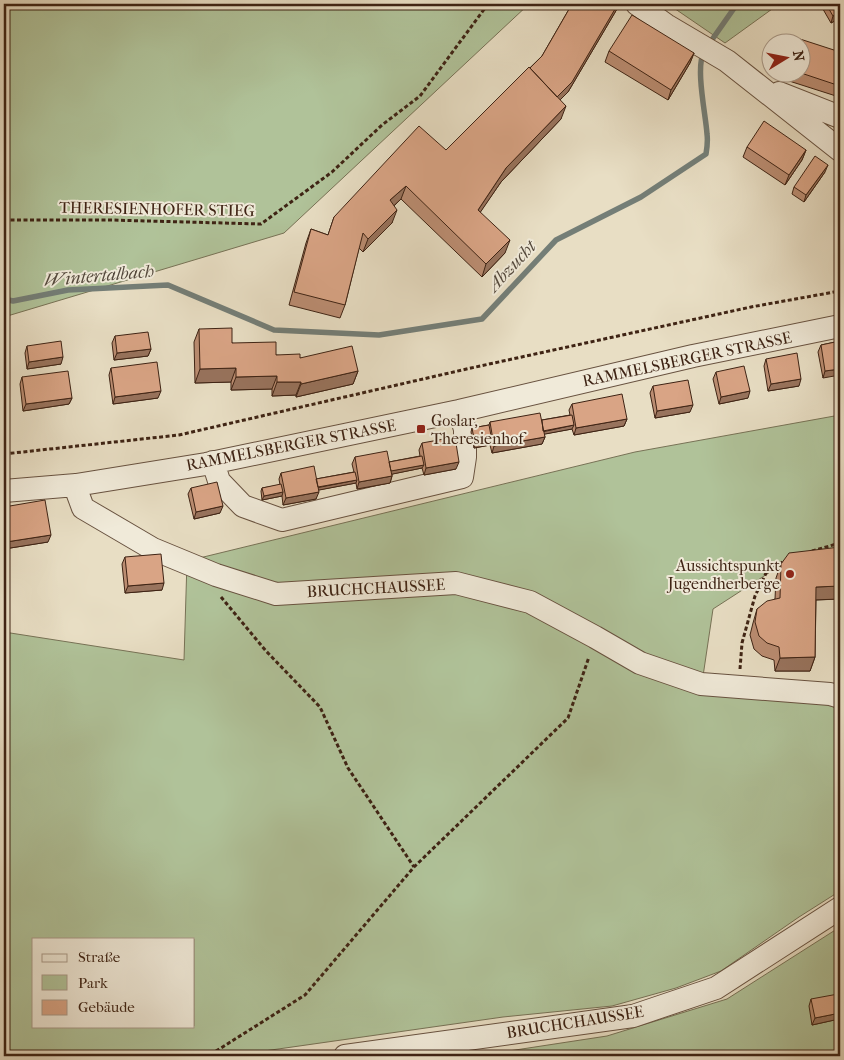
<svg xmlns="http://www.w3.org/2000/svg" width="844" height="1060" font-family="'IM FELL French Canon',serif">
<rect width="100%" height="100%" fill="#e8dec4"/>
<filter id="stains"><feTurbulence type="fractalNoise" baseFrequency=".004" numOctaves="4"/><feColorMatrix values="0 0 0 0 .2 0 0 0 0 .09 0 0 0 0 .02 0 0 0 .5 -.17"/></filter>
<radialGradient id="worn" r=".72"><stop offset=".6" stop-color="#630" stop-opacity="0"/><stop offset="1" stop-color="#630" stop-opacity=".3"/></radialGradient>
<path fill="#b0c299" stroke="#777256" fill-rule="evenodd" d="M4 4H529L284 233 4 317Z
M668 4H779L725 43Z
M840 415V552L795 556 713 609 702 683 840 697V891L799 917 721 971 676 988 612 1006 503 1017 229 1056H4V632L184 660 187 561 635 452ZM34 939H194V1026H34Z
M840 927V1056H476L607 1036 727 999Z"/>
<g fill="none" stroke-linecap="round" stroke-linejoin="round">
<path stroke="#747e77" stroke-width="5.5" d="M709 44 737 4
M4 299 13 301 68 290 168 285 274 330 379 335 482 319 556 240 641 197 706 154C707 148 708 141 707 134 706 116 695 67 704 52"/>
<g stroke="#685240" stroke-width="24">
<path id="minor" d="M637 4 666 25 727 61 840 150
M779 93 840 117
M213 462 219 481 243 506 282 520 462 477 465 457V429L459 411
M76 485V489L83 508 153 549 216 575 276 594 456 583 530 602 595 637 640 663 701 684 830 694 840 697
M4 491 76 485 206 464 459 411 693 356 840 326
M345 1056 633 1016 716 988 840 908"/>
</g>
<path stroke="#3e2314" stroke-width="3" stroke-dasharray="4 2.5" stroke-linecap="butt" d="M4 220H110L261 224 332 172 382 125 420 96 488 4
M4 454 179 435 471 368 751 307 840 291
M812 551 840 543
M221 597 266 651 320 707 348 768 414 867
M740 669 742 643 755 596 768 569 785 561
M213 1056V1053L305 995 414 867 568 718 589 657"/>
<use href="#minor" stroke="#f0ead9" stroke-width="22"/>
</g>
<path fill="#bb8d72" stroke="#3e2314" d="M572 4H619L617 9 568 92 560 100 561 119 501 182 480 212 505 253 482 277 401 199 394 206 392 223 363 252 359 248 345 305 340 318 289 305 306 243 311 229 328 235 334 217 446 150 542 56Z
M820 4H840V18L831 23Z
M609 51 694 53 690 63 668 100 605 62Z
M789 72H802L840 84 836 96 786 80Z
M747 147 806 150 802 160 785 185 743 157Z
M825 172 804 202 792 194 794 187Z
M199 329 232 343 276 355 300 358 358 371 353 384 296 397V395L272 396V389L231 390V382L195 383 194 342Z
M115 336 151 349 148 356 114 360 112 343Z
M840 341 823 378 818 352 821 345Z
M27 346 61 364 27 369 25 353Z
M766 359 799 386 768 391 764 366Z
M111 368 158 398 113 404 109 375Z
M716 372 748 398 719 404 713 379Z
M22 377 72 398 69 404 23 411 20 384Z
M653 386 690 412 655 418 650 393Z
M572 404 627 419 624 426 574 435 572 429 544 434 545 437 542 444 492 453 490 445 474 448 471 432 472 428 489 425 490 422 542 420 570 415 569 410Z
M422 443 456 469 424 475 422 468 392 474V476L390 483 357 489 356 483 318 490 316 499 283 505 282 496 262 500 261 491 262 488 280 485 279 479 281 473 316 479 354 472 352 464 355 457 389 462 420 456 419 450Z
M191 488 220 513 194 519 188 494Z
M4 507 48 542 4 549Z
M840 547V599L816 600 815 657 810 671H775L774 660 762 656 754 649 750 635 753 623 757 609 775 599 776 578 781 564Z
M125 557 162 590 125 593 122 564Z
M811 999 839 1019 812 1025 809 1006Z"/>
<path fill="#98735d" stroke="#3e2314" d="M618 4H619L617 9 568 92 551 109 555 99Z
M840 12V18L831 23 833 16Z
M694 53 690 63 668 100 671 90Z
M566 106 561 119 501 182 473 223 478 210 506 168Z
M806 150 802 160 785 185 789 175Z
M828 165 825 172 804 202 806 195Z
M406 186 401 199 385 214 390 200Z
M397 210 392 223 363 252 368 239Z
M510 240 505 253 482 277 486 264Z
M151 349 148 356 114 360 117 353Z
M63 357 61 364 27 369 29 362Z
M236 368 231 382 195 383 200 369Z
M840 369V375L823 378 825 371Z
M358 371 353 384 296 397 301 384Z
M277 376 272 389 231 390 236 377Z
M801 379 799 386 768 391 771 384Z
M277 382H301L296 395 272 396Z
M161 391 158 398 113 404 115 397Z
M750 391 748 398 719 404 721 397Z
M72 398 69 404 23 411 26 404Z
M693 405 690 412 655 418 657 411Z
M627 419 624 426 574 435 576 428Z
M574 425 572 429 540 435 542 432Z
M545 437 542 444 492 453 494 446Z
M492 441 490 445 474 448 475 444Z
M459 462 456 469 424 475 426 468Z
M424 465 422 468 388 475 389 471Z
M392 476 390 483 357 489 359 482Z
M357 480 356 483 314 491 316 488Z
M283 492 282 496 262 500 264 496Z
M319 492 316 499 283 505 286 498Z
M223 506 220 513 194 519 196 512Z
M51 535 48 542 4 549 6 542Z
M164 583 162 590 125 593 128 586Z
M840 586V599L812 600 816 587Z
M815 657 810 671H775L780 658Z
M840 1013 839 1019 812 1025 815 1018Z"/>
<path fill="#d9a485" stroke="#3e2314" d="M572 4H618L572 82 557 97 530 68 542 56Z
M826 4H840V12L833 16Z
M632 15 694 53 671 90 609 51Z
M800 39 840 52V86L798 72H802V42H799Z
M529 67 566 106 506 168 478 210 510 240 486 264 406 186 390 200 397 210 368 239 363 233 345 305 294 292 311 229 328 235 334 217 419 126 446 150Z
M764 121 806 150 789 175 747 147Z
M815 156 828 165 806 195 794 187Z
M232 328V343L276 342V355L300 354V358L352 346 358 371 301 384V382H277V376L236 377V368L200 369 199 329Z
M148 332 151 349 117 353 115 336Z
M61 341 63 357 29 362 27 346Z
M840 341V369L825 371 821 345Z
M797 353 801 379 771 384 766 359Z
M157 362 161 391 115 397 111 368Z
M744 366 750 391 721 397 716 372Z
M68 371 72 398 26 404 22 377Z
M688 380 693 405 657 411 653 386Z
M622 394 627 419 576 428 572 404Z
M540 413 545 437 494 446 490 422Z
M572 415 574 425 543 431 542 420Z
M489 425 492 441 475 444 472 428Z
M455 437 459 462 426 468 422 443Z
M387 451 392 476 359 482 355 457Z
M422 456 424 465 391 471 389 462Z
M314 466 319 492 286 498 281 473Z
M355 472 357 480 318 487 316 479Z
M217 482 223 506 196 512 191 488Z
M281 484 283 492 264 496 262 488Z
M45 500 51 535 6 542 4 528V507Z
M840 547V586L816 587 815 657 780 658 779 647 767 643 759 636 755 622 757 609 767 601 780 598 781 564 789 553Z
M161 554 164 583 128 586 125 557Z
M838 994 840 1005V1013L815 1018 811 999Z"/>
<g fill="#8f2418" stroke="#f0ead9" stroke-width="2">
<rect x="416" y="424" width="10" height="10" rx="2.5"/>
<circle cx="790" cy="574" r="5"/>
</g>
<g text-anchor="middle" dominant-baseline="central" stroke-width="4" stroke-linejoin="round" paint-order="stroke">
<g font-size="16" fill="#3e2314" stroke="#f0ead9">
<text transform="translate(157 209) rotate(1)">THERESIENHOFER STIEG</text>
<text transform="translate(687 359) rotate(-12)">RAMMELSBERGER STRASSE</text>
<text transform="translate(291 445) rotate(-11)">RAMMELSBERGER STRASSE</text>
<text transform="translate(376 588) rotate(-3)">BRUCHCHAUSSEE</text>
<text transform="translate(575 1022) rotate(-9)">BRUCHCHAUSSEE</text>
</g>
<g font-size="16" fill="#3e2314" stroke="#f0ead9" text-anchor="start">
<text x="431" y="420">Goslar,<tspan x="431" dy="18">Theresienhof</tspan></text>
<text x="780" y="565" text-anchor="end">Aussichtspunkt<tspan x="780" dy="18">Jugendherberge</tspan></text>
</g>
<g font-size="18" font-style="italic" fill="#54493d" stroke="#f0ead9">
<text transform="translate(512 266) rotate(-47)">Abzucht</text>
<text transform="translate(99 276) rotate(-5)">Wintertalbach</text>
</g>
</g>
<rect width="844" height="1060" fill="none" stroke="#e8dec4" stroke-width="20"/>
<rect x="5" y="5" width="834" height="1050" fill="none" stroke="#3e2314" stroke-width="2.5"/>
<rect x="10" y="10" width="824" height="1040" fill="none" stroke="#3e2314"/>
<rect x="32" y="938" width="162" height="90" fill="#f0ead9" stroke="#a99a8a"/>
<rect x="42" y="954" width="25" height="8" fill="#f0ead9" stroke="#a99a8a"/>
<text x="78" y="962" font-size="15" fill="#3e2314">Straße</text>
<rect x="42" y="975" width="25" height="15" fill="#b0c299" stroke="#a99a8a"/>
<text x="78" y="988" font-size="15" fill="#3e2314">Park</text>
<rect x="42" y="1000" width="25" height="15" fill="#d9a485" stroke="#a99a8a"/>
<text x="78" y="1012" font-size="15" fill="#3e2314">Gebäude</text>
<g transform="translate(786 58) rotate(80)"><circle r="24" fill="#f0ead9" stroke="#a99a8a"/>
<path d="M0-4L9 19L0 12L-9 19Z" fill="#8f2418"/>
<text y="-8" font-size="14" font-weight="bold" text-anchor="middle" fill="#3e2314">N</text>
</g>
<rect width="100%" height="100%" filter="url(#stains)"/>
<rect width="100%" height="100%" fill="url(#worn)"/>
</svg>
